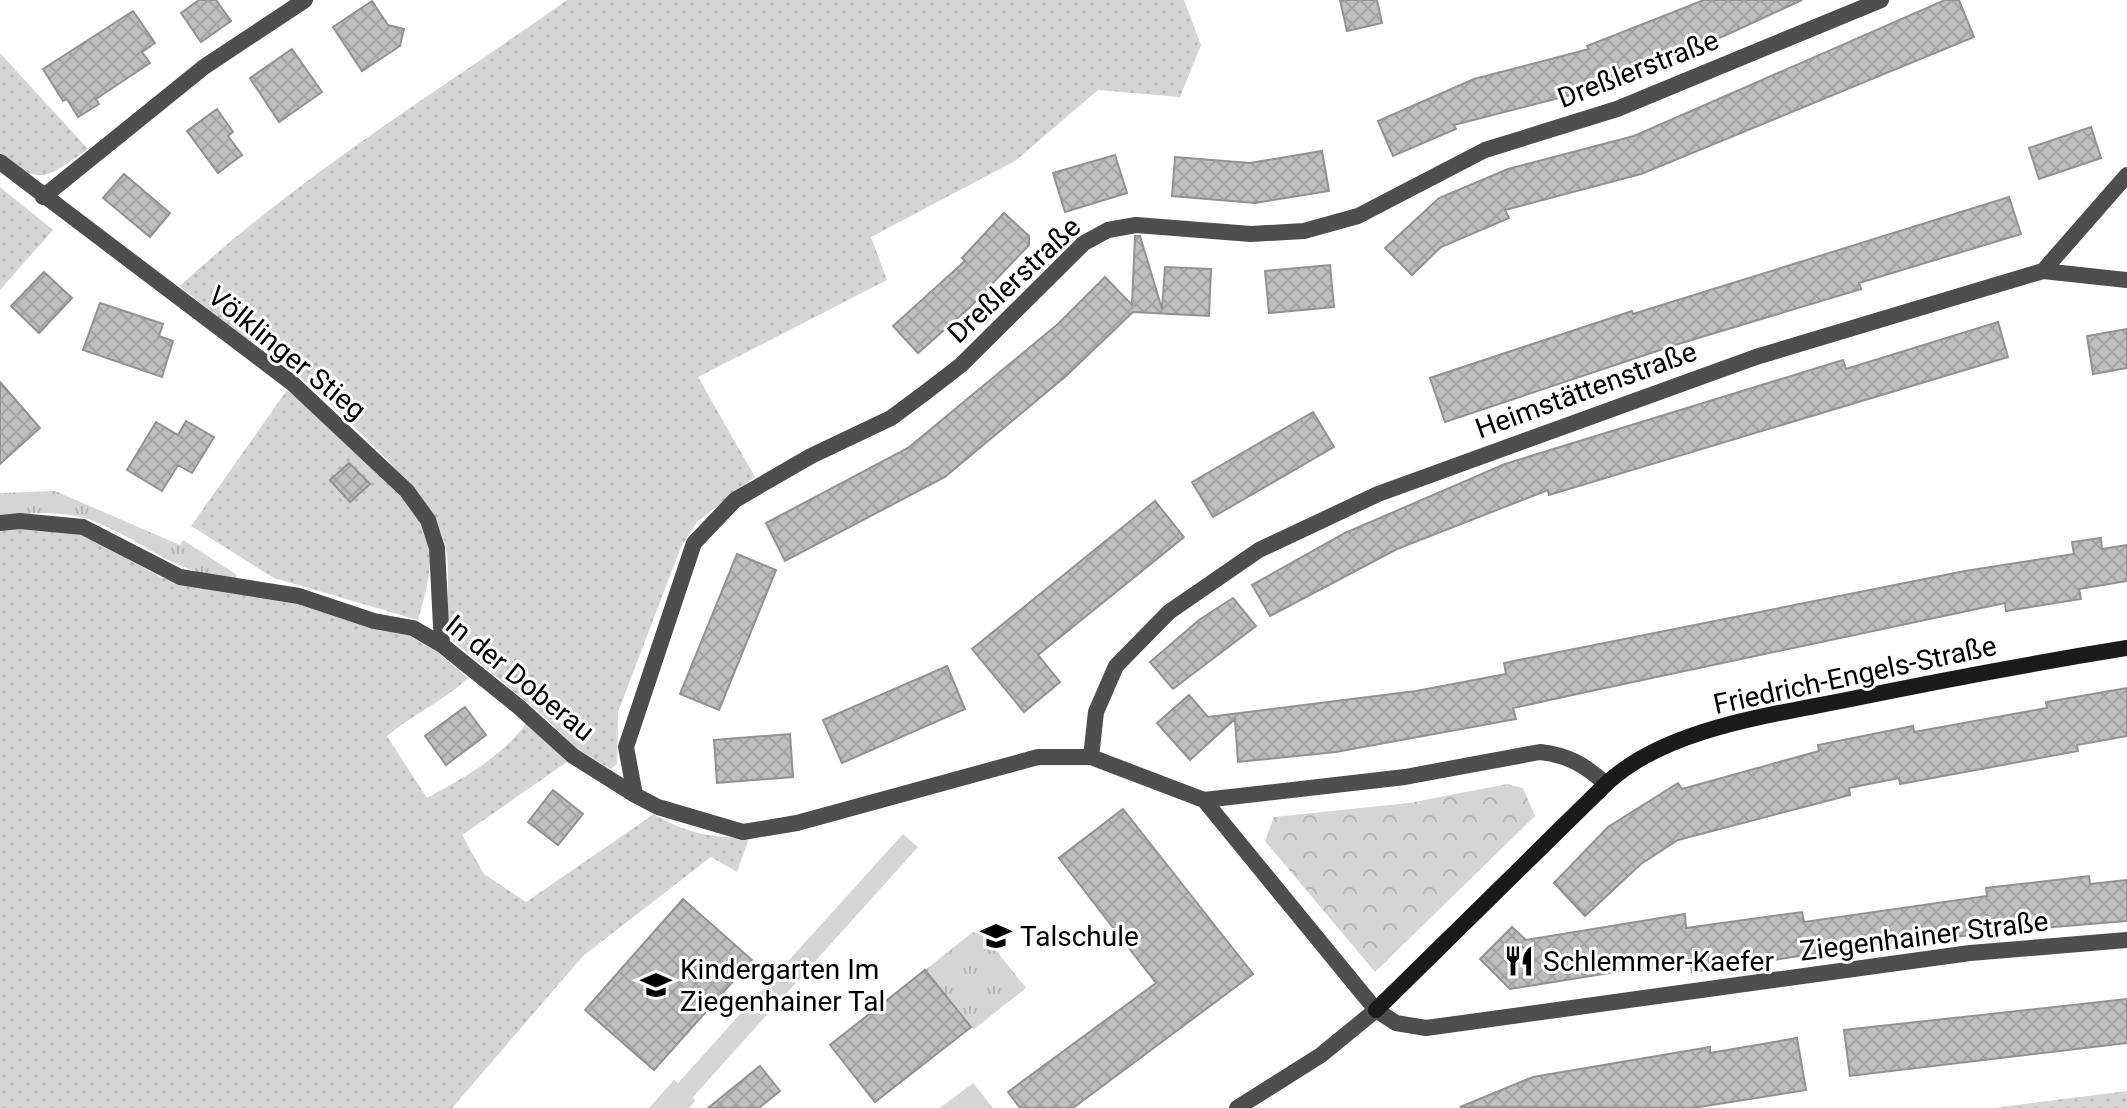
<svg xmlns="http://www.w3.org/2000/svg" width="2127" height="1108" font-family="Roboto,sans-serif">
<defs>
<pattern id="grass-tufts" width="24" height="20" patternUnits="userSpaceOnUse" patternTransform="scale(2)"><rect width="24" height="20" fill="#d5d5d5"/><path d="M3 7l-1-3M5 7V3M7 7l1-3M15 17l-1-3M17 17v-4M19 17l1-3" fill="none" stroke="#b5b5b5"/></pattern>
<pattern id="park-crowns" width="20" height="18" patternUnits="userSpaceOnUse" patternTransform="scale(2)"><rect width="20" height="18" fill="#d5d5d5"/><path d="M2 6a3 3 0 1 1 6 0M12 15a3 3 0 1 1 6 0" fill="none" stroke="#b5b5b5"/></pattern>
<pattern id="garden-dots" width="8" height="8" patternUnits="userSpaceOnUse" patternTransform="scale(2)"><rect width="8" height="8" fill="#d5d5d5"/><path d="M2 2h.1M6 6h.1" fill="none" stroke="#b5b5b5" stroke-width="1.8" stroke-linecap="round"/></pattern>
<pattern id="building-cross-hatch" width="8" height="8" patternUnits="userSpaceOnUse" patternTransform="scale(2)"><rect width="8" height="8" fill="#bebebe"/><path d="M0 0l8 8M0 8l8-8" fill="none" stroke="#a2a2a2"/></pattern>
</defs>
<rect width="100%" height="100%" fill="#fff"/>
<path fill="url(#grass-tufts)" d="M55 491 180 545 183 540 237 575 235 580C170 572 147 542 93 521 64 510 30 513 0 515V493Z
M978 928 1026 988 973 1030 925 970Z"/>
<path fill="url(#park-crowns)" d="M1507 784 1523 788 1535 816 1375 972 1265 841 1274 817 1409 803Z"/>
<path fill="url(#garden-dots)" d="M567 0H1184L1201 45 1180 97 1098 90 1015 161 871 237 887 280 698 377 755 477 697 522 681 547 618 712 617 764 611 769 579 751 539 712 453 641C443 609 452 576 445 544 432 488 304 380 257 340L247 342 180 286C298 176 436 93 567 0Z
M0 53 88 149C47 177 40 189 0 152Z
M0 187 53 230 0 290Z
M287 390C321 419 405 486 423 524 437 554 427 590 418 620L274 578 191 526Z
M39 526 86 536 162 578 289 600 408 635 437 652 468 678C443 702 413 714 387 736L427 798C465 777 499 759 526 724L567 762 462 835 484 874 526 902 654 814C684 833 714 838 749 838L737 872 711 857 583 956 452 1108H0V528Z
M2127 1091V1108H1993Z"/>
<path fill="#d5d5d5" d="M903 834 918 847 693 1097 695 1101 689 1108H649L674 1080 678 1083Z
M973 1083 993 1108H940Z"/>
<path fill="url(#building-cross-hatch)" stroke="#929292" stroke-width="2" d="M199 0H216L231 21 201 42 181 13Z
M1340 0H1377L1382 23 1347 31Z
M1704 0H1802L1724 36 1582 92 1454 125 1456 129 1393 156 1378 121 1474 79 1589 49 1587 46Z
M1945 0H1959L1974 37 1641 174 1505 210 1509 218 1441 247 1412 275 1385 248 1439 198 1508 169 1634 136Z
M372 1 388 25 404 29 400 46 362 71 333 27Z
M133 11 155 43 142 52 150 63 96 99 99 104 78 117 67 99 63 101 43 69Z
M292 49 322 92 279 122 250 78Z
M217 109 233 132 228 136 242 155 218 173 187 131Z
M2091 127 2101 158 2039 179 2029 148Z
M1322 151 1329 191 1255 203 1172 196 1175 157 1250 163Z
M1115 155 1127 193 1065 212 1053 173Z
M124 174 170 213 150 237 103 198Z
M2009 197 2021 234 1859 283 1861 289 1675 345 1445 422 1430 378 1632 311 1633 314Z
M1004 213 1029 236V245L969 308 918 353 893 326 965 261 962 258Z
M1135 236H1140L1162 309 1165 267 1211 269 1209 316 1133 312 1066 376 945 477 785 561 766 523 908 448 1058 324 1105 277 1132 305Z
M1330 265 1334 307 1269 313 1265 271Z
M44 272 72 298 39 333 11 306Z
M100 303 163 324 159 336 173 341 162 377 83 350Z
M1998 322 2008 357 1549 495 1548 490 1397 549 1270 616 1252 585 1345 533 1505 464 1843 360 1846 369Z
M2127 329V368L2093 374 2087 336Z
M0 382 40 428 0 464Z
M1313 412 1334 447 1213 517 1192 482Z
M186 421 214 437 192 473 178 465 162 491 127 470 156 422 178 435Z
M349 463 370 484 350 502 330 480Z
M1155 501 1184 537 1038 655 1060 682 1024 712 972 649Z
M2101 538 2102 549 2127 545V581L2079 589 2081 599 2006 611 2005 603 1591 691 1513 708 1516 719 1336 752 1238 762 1235 719 1190 760 1157 723 1189 695 1208 717 1416 691 1506 674 1504 663 1965 571 2074 554 2072 542Z
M737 554 776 570 719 710 680 694Z
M1233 598 1256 626 1173 689 1150 662 1199 620Z
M947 666 965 709 842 763 823 720Z
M2127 688V736L2077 745 2078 751 1900 784 1899 778 1849 788 1850 795 1678 840 1641 864 1585 916 1554 883 1608 827 1678 783 1682 789 1819 751 1818 745 1913 726 1914 732 2047 708 2046 702Z
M465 707 486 735 446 765 425 736Z
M790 734 793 777 717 783 714 740Z
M553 790 583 814 558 845 528 822Z
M1123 809 1253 974 1073 1108H1020L1008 1092 1156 983 1059 858Z
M2089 876 2090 884 2127 880V921L1991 932 1907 944V940L1692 972 1690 960 1510 989 1480 959 1512 927 1526 940 1685 914 1686 928 1802 912 1804 922 1987 896 1986 888Z
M683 899 752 960 654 1070 585 1010Z
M925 970 971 1027 875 1102 830 1045Z
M2127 999V1043L1850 1076 1844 1030Z
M1797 1038 1806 1090 1693 1108 1460 1107 1533 1077 1710 1047V1053Z
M760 1066 780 1091 759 1108H708Z"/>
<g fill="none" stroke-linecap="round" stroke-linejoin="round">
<path stroke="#4e4e4e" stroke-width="16" d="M0 162 292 383 407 491 428 520 437 548 442 645
M43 197 204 67 305 0
M2043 271 2127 280
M0 523 20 521 83 527 180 577 299 596 374 621 413 628 442 645 519 707 573 756 635 795
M1091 757H1038L797 823 743 832 658 807 635 795 626 747 694 543 735 500 811 456 891 418 926 392 961 365 1084 243 1108 230 1136 225 1251 234 1304 231 1358 216 1485 150 1617 109 1881 0
M1606 784C1585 765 1568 755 1540 752L1405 777 1204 800 1091 757 1096 712 1116 666 1169 612 1259 550 1378 494 1756 357 2043 271 2127 175
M1204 800 1376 1010 1396 1023 1426 1028 1970 953 2127 940
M1237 1108 1321 1055 1376 1010"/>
<path stroke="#1b1b1b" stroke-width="16" d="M1376 1010 1606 784C1665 728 1772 715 1851 699 1943 680 2034 663 2127 648"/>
</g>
<defs>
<g id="school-bare" transform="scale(2.4)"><path d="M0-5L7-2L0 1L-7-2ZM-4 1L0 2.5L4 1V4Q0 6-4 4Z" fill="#000" stroke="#fff" stroke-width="2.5" paint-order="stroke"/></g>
<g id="restaurant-bare" transform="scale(2.4)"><path d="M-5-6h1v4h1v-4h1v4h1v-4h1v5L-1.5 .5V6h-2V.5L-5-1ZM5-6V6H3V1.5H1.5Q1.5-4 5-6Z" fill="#000" stroke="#fff" stroke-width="2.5" paint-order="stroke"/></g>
</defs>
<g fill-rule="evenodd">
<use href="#school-bare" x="996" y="936"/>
<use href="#restaurant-bare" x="1519" y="961"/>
<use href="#school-bare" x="656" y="985"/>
</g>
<g text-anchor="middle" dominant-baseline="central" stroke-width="6" stroke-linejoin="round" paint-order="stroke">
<g font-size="28" fill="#000" stroke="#fff">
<text transform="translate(1638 69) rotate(-21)">Dreßlerstraße</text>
<text transform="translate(1014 280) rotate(-43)">Dreßlerstraße</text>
<text transform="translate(287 353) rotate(39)">Völklinger Stieg</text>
<text transform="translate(1586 390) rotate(-20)">Heimstättenstraße</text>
<text transform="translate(1855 675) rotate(-12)">Friedrich-Engels-Straße</text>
<text transform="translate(520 678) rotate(39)">In der Doberau</text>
<text transform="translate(1924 936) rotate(-7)">Ziegenhainer Straße</text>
</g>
<g font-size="28" fill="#000" stroke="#fff" text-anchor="start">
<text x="1020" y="936">Talschule</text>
<text x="1543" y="961">Schlemmer-Kaefer</text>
<text x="680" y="969">Kindergarten Im<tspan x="680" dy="32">Ziegenhainer Tal</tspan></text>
</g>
</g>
</svg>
